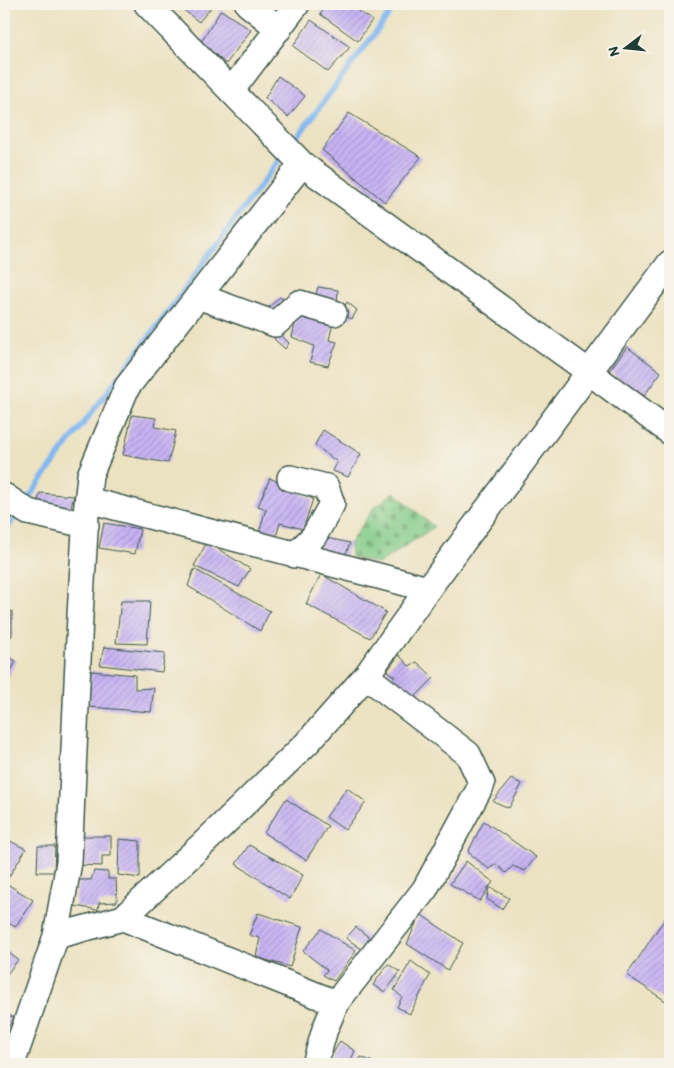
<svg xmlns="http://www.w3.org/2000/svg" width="674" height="1068" font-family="Itim,sans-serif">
<defs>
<pattern id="cemetery-stones" width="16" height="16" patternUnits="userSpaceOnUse" patternTransform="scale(1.25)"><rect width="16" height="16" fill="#82cb88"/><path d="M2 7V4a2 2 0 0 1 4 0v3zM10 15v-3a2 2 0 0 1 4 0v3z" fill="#6aa670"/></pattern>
<pattern id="building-hatch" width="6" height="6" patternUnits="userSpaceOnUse" patternTransform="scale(1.25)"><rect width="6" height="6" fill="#c8b4f5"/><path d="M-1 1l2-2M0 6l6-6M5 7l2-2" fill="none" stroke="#a294c7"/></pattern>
</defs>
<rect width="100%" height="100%" fill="#f7f3e8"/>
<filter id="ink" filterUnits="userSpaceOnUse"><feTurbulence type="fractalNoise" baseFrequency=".02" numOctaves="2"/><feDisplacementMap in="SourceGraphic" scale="10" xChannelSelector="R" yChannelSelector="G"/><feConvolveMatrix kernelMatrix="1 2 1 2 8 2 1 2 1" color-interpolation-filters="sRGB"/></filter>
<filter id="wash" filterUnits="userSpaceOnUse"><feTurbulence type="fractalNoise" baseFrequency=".0096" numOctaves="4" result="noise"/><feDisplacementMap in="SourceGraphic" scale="20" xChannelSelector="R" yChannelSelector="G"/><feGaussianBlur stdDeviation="1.12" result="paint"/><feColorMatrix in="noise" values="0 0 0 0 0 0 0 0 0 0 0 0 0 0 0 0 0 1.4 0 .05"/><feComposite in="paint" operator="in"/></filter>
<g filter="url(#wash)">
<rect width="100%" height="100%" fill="#ebe2c1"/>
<path fill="url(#cemetery-stones)" stroke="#50845e" d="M394 492 434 527 378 564 351 557 350 543 373 509Z"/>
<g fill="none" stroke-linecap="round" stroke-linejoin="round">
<path stroke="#81b7f0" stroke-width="5.5" d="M292 144 397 4
M25 503 59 456 167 313 284 153
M4 533 18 513"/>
</g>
<g id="blocks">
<path fill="url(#building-hatch)" d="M176 4H214L199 22Z
M329 4H347L372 20 358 41 320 14Z
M221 10 251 30 226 64 201 42Z
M311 20 350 47 328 72 293 46Z
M278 76 305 96 288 117 265 98Z
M349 113 421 157 385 202 322 150Z
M318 287 338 290 337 303 314 301Z
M280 297 289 304 276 316 268 308Z
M347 302 357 310 352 319 341 315Z
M298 311 333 323 329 340 337 342 328 366 310 362 314 346 292 337Z
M279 333 289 343 285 349 274 339Z
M627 347 661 372 644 396 609 371Z
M132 415 156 418 155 427 176 431 168 463 123 455Z
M323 430 361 454 348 477 333 471 337 462 315 445Z
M270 478 313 499 303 529 280 523 275 541 258 536 266 509 258 506Z
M40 493 74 496 70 510 37 504Z
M104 523 140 529 135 554 99 548Z
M322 537 350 543 343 561 318 554Z
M207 542 250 569 239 587 194 566Z
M194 569 270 611 260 631 188 586Z
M321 574 386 612 370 638 306 604Z
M121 601H150L147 644 116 643Z
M4 611H12V636H4Z
M104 647 165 653 162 672 100 665Z
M4 654 16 661 7 679H4Z
M399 655 409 666 417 662 434 678 413 699 390 683 395 677 387 671Z
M91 671 135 675V689L154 688 151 712 89 707Z
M511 779 522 784 509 808 493 801Z
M347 788 366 802 345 830 326 817Z
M286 799 328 826 306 860 264 833Z
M484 821 536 857 525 871 513 866 506 873 496 864 489 869 468 852Z
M81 836H111V856H102V866L78 865Z
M6 839 26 849 8 878 4 876V842Z
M119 839 140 841V878L118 875Z
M249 845 303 875 290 899 236 864Z
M38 846H55L54 872H37Z
M466 861 493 882 489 887 509 898 502 909 487 899 489 887 480 901 450 884Z
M94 871 108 872V879H116L117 902 99 903 98 910 75 906 78 880H91Z
M4 882 33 900 15 927 4 920Z
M670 911V1004L627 975Z
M258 913 302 927 290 967 256 957 260 938 249 935Z
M420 914 463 943 448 970 407 944Z
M356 927 375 942 366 952 346 938Z
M321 929 356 951 334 981 323 975 327 970 303 951Z
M4 949 18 960 4 978Z
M411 961 430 975 410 1014 397 1007 402 997 394 990Z
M388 964 400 972 385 992 373 985Z
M4 1012 14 1018 4 1034Z
M340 1041 355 1051 349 1064H327Z
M361 1057 377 1064H357Z"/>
</g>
</g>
<g filter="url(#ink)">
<use href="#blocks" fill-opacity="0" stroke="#3e5649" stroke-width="1"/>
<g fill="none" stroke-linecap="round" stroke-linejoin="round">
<g stroke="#3e5649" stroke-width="28">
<path id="minor" d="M147 4 302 164 589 372 670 432
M248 4 279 29
M231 91 297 4
M198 296 275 324 299 303 334 313
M290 478 326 487 332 504 314 536 295 555
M4 496 28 512 86 525
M88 500 428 589
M123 918 336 1003
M56 936 123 918 204 843 308 742 366 676 428 589 670 263
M12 1064 56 936 69 862 80 616 86 514 90 475 127 387 302 164
M315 1064 325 1029 336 1003 425 889 482 784 468 754 366 676"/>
</g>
<use href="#minor" stroke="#fff" stroke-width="25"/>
</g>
</g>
<rect width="674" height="1068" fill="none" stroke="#f7f3e8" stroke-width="20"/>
<g transform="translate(626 48) rotate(254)" stroke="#f7f3e8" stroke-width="4" paint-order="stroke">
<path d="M0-4L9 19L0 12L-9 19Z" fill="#1f3d34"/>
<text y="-8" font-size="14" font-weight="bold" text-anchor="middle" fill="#1f3d34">N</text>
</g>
</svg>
